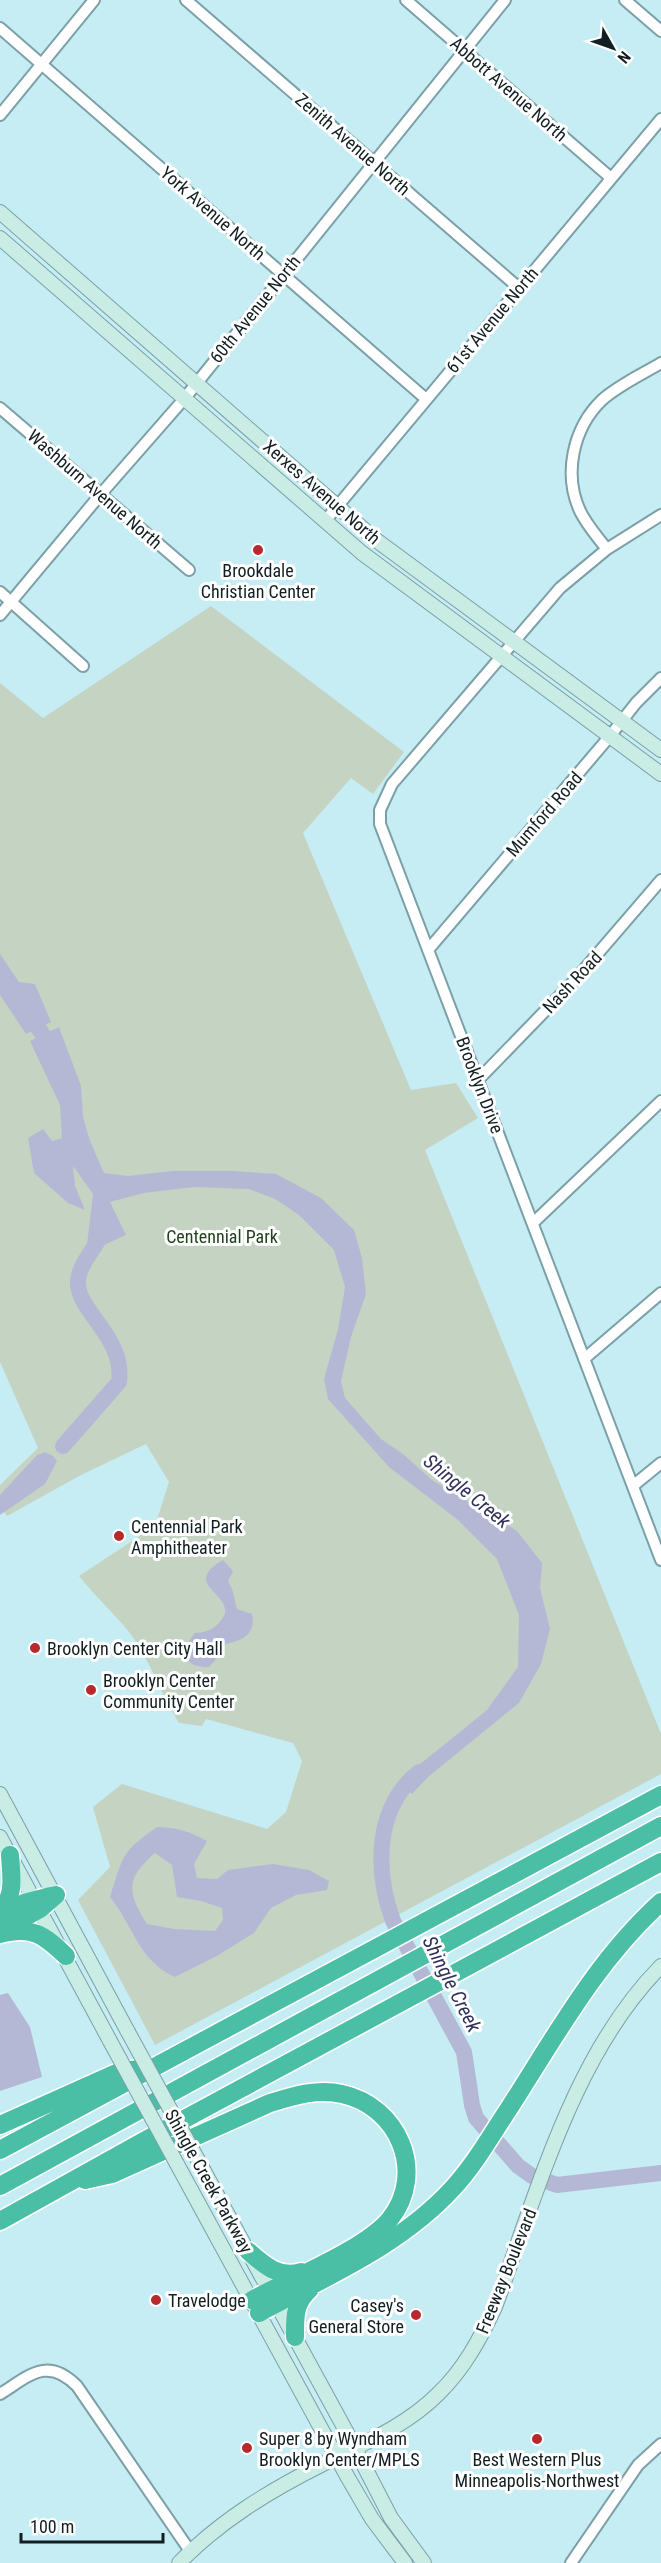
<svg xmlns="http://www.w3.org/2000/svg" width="661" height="2563" font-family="'Roboto Condensed',sans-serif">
<rect width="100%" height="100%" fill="#c6ecf4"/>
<path fill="#c5d3c3" d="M211 606 404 752 373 794 351 778 303 833 411 1090 456 1083 478 1118 425 1150 661 1734V1774L155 2045 78 1900 110 1867 93 1807 122 1784 267 1829 286 1812 302 1761 293 1743 206 1719 202 1726 179 1723C162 1697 153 1667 135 1640 119 1617 96 1598 79 1576L155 1526 169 1482 146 1444 81 1475 7 1516 0 1507V1485L38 1448 0 1362V683L43 718Z"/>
<path fill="#b5b8d5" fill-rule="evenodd" d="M0 954 19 982 35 984 51 1022 26 1034 0 995Z
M59 1027 81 1086 83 1117 90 1141 104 1173 128 1176 172 1171H233L276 1174 321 1198 354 1230 362 1258 366 1294 351 1337 341 1381 345 1398 381 1439 403 1454 432 1480 517 1531 542 1563 540 1588 550 1629 541 1664 519 1703 428 1777 412 1794 398 1782 487 1710 518 1667 519 1615 497 1559 458 1520 389 1467 328 1399 324 1379 338 1329 345 1287 334 1250 299 1215 275 1199 249 1189 193 1187 144 1193 110 1202 126 1235 86 1253 93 1194 73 1166 75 1186 85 1210 68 1203 34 1173 28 1138 43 1129 52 1141 62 1138 60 1105 30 1041Z
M45 1452 53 1456 57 1461 45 1484 0 1515V1495L37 1455Z
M223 1560 233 1571 228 1581C234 1590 234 1599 237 1609L252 1614C256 1634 243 1641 225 1644L218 1657 209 1667C183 1668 179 1651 195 1633 210 1632 218 1627 225 1614 229 1592 182 1584 223 1560Z
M157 1827C176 1827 191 1832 207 1841L194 1864 197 1878 217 1879 228 1870 273 1864 309 1870 329 1881 327 1890 296 1895 271 1908 254 1933 215 1957 175 1977C138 1960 134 1927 110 1897 123 1856 121 1852 157 1827ZM155 1853 172 1865 177 1897 201 1901 222 1908 223 1920 215 1931 174 1929 147 1924C127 1892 125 1879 155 1853Z
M8 1993 30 2027 42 2077 0 2091V1995Z"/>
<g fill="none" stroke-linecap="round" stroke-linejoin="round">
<path stroke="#b5b8d5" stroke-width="16" d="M0 973 46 1039 53 1054
M63 1446 119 1382C125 1336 76 1311 78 1281 79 1263 96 1249 102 1232
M419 1772C374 1808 375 1872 393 1921L464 2052 472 2105 476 2118 518 2166 532 2176 557 2185 661 2173"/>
<g stroke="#7ca0a7" stroke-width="14">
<path id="street" d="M186 0 519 288
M406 0 611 178
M625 0 661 31
M0 28 426 399
M0 115 94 0
M0 408 189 570
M661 515 607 549 560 588 392 784 380 810V824L661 1560
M325 521 661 119
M607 549C597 537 587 525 580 511 563 474 573 428 602 400 619 385 641 375 661 363
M0 592 83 666
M0 615 100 495 184 399 505 0
M428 950 610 736 636 703 661 678
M478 1080 575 980 661 880
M533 1223 661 1101
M584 1359 661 1293
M634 1485 661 1463
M0 2394C29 2376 47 2356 77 2386L190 2551
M571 2563 638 2465 661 2444"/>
</g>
<g stroke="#7ca0a7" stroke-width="16">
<path id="secondary" d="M0 212 376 540 661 750
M0 238 362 553 661 774
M0 1794 128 2032
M0 1837 110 2041
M177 2164 347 2476 372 2519 405 2563
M204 2171 346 2431 391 2518 424 2563
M179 2563C220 2521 269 2491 321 2465 362 2444 405 2427 438 2394 464 2369 480 2339 495 2307 538 2192 573 2055 661 1966"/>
</g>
<g stroke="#fff" stroke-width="21">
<path id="highway" d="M0 1911C16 1895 11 1875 10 1855
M0 1915 24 1903 51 1896
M4 1929 40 1909 56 1895
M0 1934C32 1926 43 1934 66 1956
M0 2125 121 2071 141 2069
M0 2150 661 1795
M85 2180 112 2174 270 2103C293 2096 317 2088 342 2094 398 2106 427 2172 390 2219 366 2249 288 2280 252 2300
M0 2186 661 1826
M0 2221 142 2142 661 1862
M248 2251C264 2265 279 2279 301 2272
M259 2313C327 2276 400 2246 453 2188 475 2164 490 2137 508 2110 555 2037 596 1961 661 1902
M295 2337C295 2317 294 2303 310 2289"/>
</g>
<use href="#street" stroke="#fff" stroke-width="10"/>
<use href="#secondary" stroke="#c9ece4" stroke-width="14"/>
<use href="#highway" stroke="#4abfa5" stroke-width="18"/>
<g stroke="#7ca0a7" stroke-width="16" stroke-linecap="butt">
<path id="secondary-bridge" d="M128 2032 204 2171
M110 2041 177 2164"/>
</g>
<use href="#secondary-bridge" stroke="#c9ece4" stroke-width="14"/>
</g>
<g fill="#b8282d" stroke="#fff" stroke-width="2">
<circle cx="258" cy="550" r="6"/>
<circle cx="119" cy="1536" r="6"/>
<circle cx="35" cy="1648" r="6"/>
<circle cx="91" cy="1690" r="6"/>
<circle cx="156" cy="2300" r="6"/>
<circle cx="416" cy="2315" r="6"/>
<circle cx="537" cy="2439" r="6"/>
<circle cx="247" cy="2448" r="6"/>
</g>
<g text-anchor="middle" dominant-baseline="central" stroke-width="6" stroke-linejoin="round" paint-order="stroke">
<g font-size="18" fill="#111f22" stroke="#fff">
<text transform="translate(509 89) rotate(41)">Abbott Avenue North</text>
<text transform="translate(353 144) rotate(41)">Zenith Avenue North</text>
<text transform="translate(213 213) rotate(41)">York Avenue North</text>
<text transform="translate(255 309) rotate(-51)">60th Avenue North</text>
<text transform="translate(492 320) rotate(-50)">61st Avenue North</text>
<text transform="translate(95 489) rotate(41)">Washburn Avenue North</text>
<text transform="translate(322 492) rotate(41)">Xerxes Avenue North</text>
<text transform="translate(544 814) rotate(-49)">Mumford Road</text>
<text transform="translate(572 982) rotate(-47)">Nash Road</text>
<text transform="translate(480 1085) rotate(69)">Brooklyn Drive</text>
<text transform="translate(209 2181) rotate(61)">Shingle Creek Parkway</text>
<text transform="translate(506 2271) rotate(-68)">Freeway Boulevard</text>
</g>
<g font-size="18" fill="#111f22" stroke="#fff" text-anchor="start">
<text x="258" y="570" text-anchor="middle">Brookdale<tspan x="258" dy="21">Christian Center</tspan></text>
<text x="131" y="1526">Centennial Park<tspan x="131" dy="21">Amphitheater</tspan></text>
<text x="47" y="1648">Brooklyn Center City Hall</text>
<text x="103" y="1680">Brooklyn Center<tspan x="103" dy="21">Community Center</tspan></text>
<text x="168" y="2300">Travelodge</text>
<text x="404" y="2305" text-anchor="end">Casey's<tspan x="404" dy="21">General Store</tspan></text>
<text x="259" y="2438">Super 8 by Wyndham<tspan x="259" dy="21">Brooklyn Center/MPLS</tspan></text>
<text x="537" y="2459" text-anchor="middle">Best Western Plus<tspan x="537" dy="21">Minneapolis-Northwest</tspan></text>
</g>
<g font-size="18" fill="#22421e" stroke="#fff">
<text x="222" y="1236">Centennial Park</text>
</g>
<g font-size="20" font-style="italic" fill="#30315a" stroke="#fff">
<text transform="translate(467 1491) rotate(39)">Shingle Creek</text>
<text transform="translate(452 1984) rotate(63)">Shingle Creek</text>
</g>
</g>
<g transform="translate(613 48) rotate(130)" stroke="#ffffff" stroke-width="4.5" paint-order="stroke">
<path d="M0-4.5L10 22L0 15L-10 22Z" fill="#111f22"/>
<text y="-9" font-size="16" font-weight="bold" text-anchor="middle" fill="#111f22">N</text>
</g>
<path d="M21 2533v9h142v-9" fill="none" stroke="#111f22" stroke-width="3"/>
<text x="30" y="2533" font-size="18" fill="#111f22" stroke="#ffffff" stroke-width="4.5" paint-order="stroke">100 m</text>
</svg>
